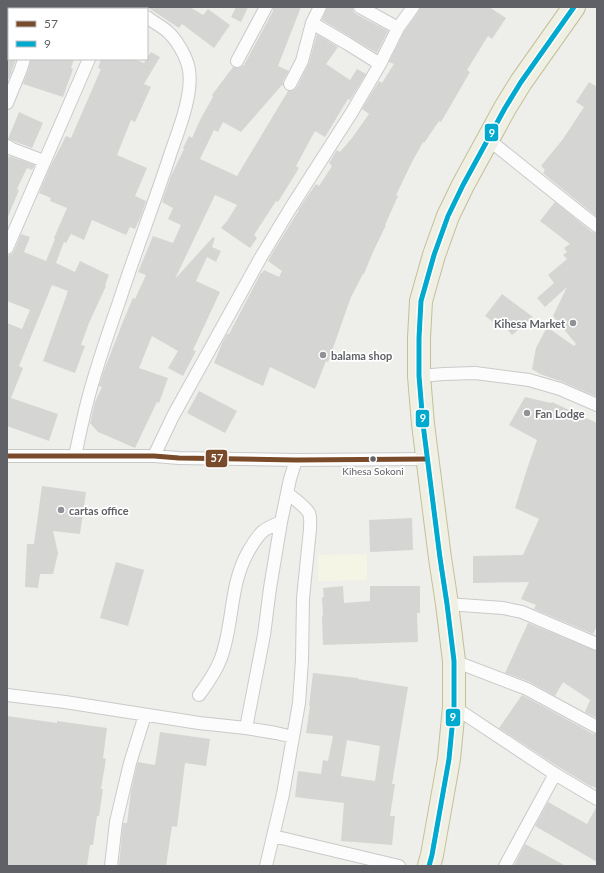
<svg xmlns="http://www.w3.org/2000/svg" width="604" height="873" font-family="Lato,sans-serif">
<rect width="100%" height="100%" fill="#eeeeea"/>
<path fill="#f5f5e6" d="M367 554V580L318 581V555Z"/>
<path fill="#d5d5d3" fill-rule="evenodd" d="M147 7H190L203 15 208 9 230 25 214 48 182 24 179 28Z
M236 7H248L241 22 231 17Z
M273 7H301L278 66 289 71 283 81V85H282L241 132 223 122 218 132 214 130 200 159 237 176 288 91H291L294 90 297 87 309 63 317 34 338 47 326 64 350 80 357 69 366 74 350 100 348 99 325 137 315 131 296 166 299 168 278 202 276 201 254 235 257 238 250 248 221 228 227 221 237 205 215 195 175 279 213 237 215 238 212 247 221 251 216 262 207 257 196 281 220 292 193 350 196 351 183 376 168 368 178 351 152 336 139 368 168 378 159 403 157 402 135 448 110 437 98 432 90 423 95 402 102 387 99 386 103 373 124 319 133 298 135 299 146 275 138 272 153 236 173 243 181 225 168 219 173 208 162 202 171 176 184 149 183 148 189 136 192 138 201 118 213 97 212 95 233 67 238 68 241 67 244 65 273 11Z
M327 7H353V11L356 14 388 31 377 53 322 20Z
M420 7H489L506 18 492 39 488 36 467 70 470 72 441 122 439 121 424 143 423 142 412 162 396 195 398 196 385 225H386L373 252 364 274H363L351 297 328 362 326 361 315 389 270 367 263 386 214 363 223 341 227 334H229L261 273H262L264 270 279 277 282 271 268 261 273 252 299 210H298L316 184 319 186 332 166 329 163 337 150 340 152 352 138 369 114 362 109 379 81 382 83 394 64 389 62 404 32 419 11Z
M151 52 160 57 144 84 151 87 135 122 131 120 117 155 147 168 135 196 146 201 141 216 135 229 130 227 126 235 92 220 84 240 71 234 66 243 64 242 56 263 75 272 80 261 109 275 105 285 106 286 89 323 81 345 85 346 75 373 43 361 68 291 52 285 19 366 23 368 11 398 58 414 49 441 7 426V323L22 329 30 310 7 301V259L9 255 12 254 14 251 21 234 30 237 24 252 46 261 55 239 54 238 67 208 50 201 51 198 39 193 51 165 66 136 71 138 101 69 98 68 101 59H133L144 63Z
M7 59H16L9 79H7Z
M31 59H74L71 68 73 69 63 97 23 84 28 71Z
M589 82 597 87V217L543 173 545 170 541 166 563 139 584 107 576 102Z
M19 112 43 123 32 148 8 139Z
M9 156 35 165 32 170 27 168 17 189 19 190 7 219V161Z
M555 202 592 232 597 233V397L563 382 540 374 532 369 536 348 547 327 574 346 576 344 553 316 567 287 545 307 537 298 554 283 548 275 567 259 563 255 567 252 564 248 570 244 540 221Z
M502 294 533 317 512 335 501 322 499 326 485 316Z
M199 391 237 411 225 433 187 413Z
M525 397 551 403 552 402 597 423V625L593 634 534 609 536 605 521 599 529 582 473 583V556L523 555 539 519 515 508 527 469 537 440 509 425Z
M42 486 86 492 80 534 53 531 58 553 53 574H40L38 588 25 587 27 544H34Z
M412 518 413 550 370 552 369 520Z
M116 562 144 570 128 626 100 618Z
M343 586 344 603 370 601V586H420V613H417L418 642 323 645 322 616H323L322 597H324L323 588Z
M528 623 597 651V718L585 712 590 700 563 682 555 696 530 682 505 673Z
M313 673 358 678V679L408 687 392 784H395L390 816H395L392 845 341 841 344 803 295 797 298 771 321 774 323 760 328 761 333 736 306 733 310 706H309ZM347 740 380 746 375 781 341 776Z
M522 695 579 726 593 734H597V789L592 786V787L557 766 499 728Z
M7 716 57 723V721L107 728 103 758 106 759 101 789H103L99 816H97L93 845H90L87 866H7Z
M160 732 210 739 206 766 185 763 177 827 172 826 166 866H119L123 823H127L131 791 137 765 138 762 155 765Z
M548 802 587 824 597 806V862L535 826Z
M525 844 566 866H514Z"/>
<g fill="none" stroke-linecap="round" stroke-linejoin="round">
<g stroke="#cacaca" stroke-width="14">
<path id="street" d="M132 7 135 9
M360 7 398 28
M44 9V7
M109 9 110 7
M312 23 348 44 380 64
M237 61 266 7
M290 84 302 61 312 23 320 7
M7 103 21 69 24 59
M489 140 580 213 597 226
M7 146 12 149 44 161
M7 248 89 59
M419 376 444 374 475 373 529 380 560 389 597 405
M7 456H154L179 458 296 460 427 459
M75 456C78 442 81 428 84 415 93 375 107 337 120 299 136 250 155 201 171 152 179 129 193 94 189 70 187 57 177 40 167 31 161 26 153 22 147 17
M154 456 173 416 261 257 290 209 352 112 380 64 398 28 413 7
M447 604 503 608 522 612 597 644
M454 661 527 689 597 727
M7 695 65 702 199 723 246 728 276 733 293 737
M199 695C208 683 216 672 221 658 234 623 229 586 248 552 252 545 256 538 262 532 268 527 274 525 281 522
M454 707 555 774 597 799
M246 728 264 635 270 588 281 522 290 479 296 460
M273 836 399 866
M111 866 116 822 130 763 145 715
M266 866 283 794 299 703 302 660 303 598 310 529C310 524 311 518 309 513 305 506 293 498 287 493
M505 866 555 774"/>
</g>
<g stroke="#c3c09a" stroke-width="24">
<path id="highway" d="M429 866 432 855 449 759 454 707V661L447 604 440 558 423 424 419 376V338L421 301 434 255 448 216 463 185 505 108 521 82 574 7"/>
</g>
<use href="#street" stroke="#fcfcfc" stroke-width="12"/>
<use href="#highway" stroke="#efefe4" stroke-width="22"/>
<g stroke="#fff" stroke-width="8">
<path id="bus-1" d="M7 456H154L179 458 296 460 427 459"/>
</g>
<g stroke="#fff" stroke-width="8">
<path id="bus-2" d="M429 866 432 855 449 759 454 707V661L447 604 440 558 423 424 419 376V338L421 301 434 255 448 216 463 185 505 108 521 82 574 7"/>
</g>
<use href="#bus-1" stroke="#7a4b2a" stroke-width="5"/>
<use href="#bus-2" stroke="#00a9ce" stroke-width="5"/>
</g>
<g fill="#919295" stroke="#fff" stroke-width="1.5">
<circle cx="573" cy="323" r="4"/>
<circle cx="323" cy="355" r="4"/>
<circle cx="527" cy="413" r="4"/>
<circle cx="61" cy="510" r="4"/>
</g>
<circle fill="#5f6167" stroke="#fff" stroke-width="1.5" cx="373" cy="459" r="3.5"/>
<g text-anchor="middle" dominant-baseline="central" stroke-width="3.5" stroke-linejoin="round" paint-order="stroke">
<g font-size="10" fill="#5f6167" stroke="#fff">
<text x="373" y="471">Kihesa Sokoni</text>
</g>
<g font-size="11" font-weight="bold" fill="#5f6167" stroke="#fff" text-anchor="start">
<text x="565" y="323" text-anchor="end">Kihesa Market</text>
<text x="331" y="355">balama shop</text>
<text x="535" y="413">Fan Lodge</text>
<text x="69" y="510">cartas office</text>
</g>
</g>
<g stroke="#fff" stroke-width="1.5">
<rect x="484" y="123" width="15" height="19" rx="4" fill="#00a9ce"/>
<rect x="415" y="409" width="15" height="19" rx="4" fill="#00a9ce"/>
<rect x="205" y="449" width="23" height="19" rx="4" fill="#7a4b2a"/>
<rect x="445" y="708" width="16" height="19" rx="4" fill="#00a9ce"/>
</g>
<g font-size="11" text-anchor="middle" font-weight="bold" fill="#fff">
<text x="492" y="137">9</text>
<text x="423" y="422">9</text>
<text x="217" y="462">57</text>
<text x="453" y="721">9</text>
</g>
<rect width="604" height="873" fill="none" stroke="#5f6167" stroke-width="16"/>
<rect x="8" y="8" width="140" height="52" fill="#ffffff" stroke="#bfc0c2"/>
<rect x="16" y="21" width="20" height="6" fill="#7a4b2a" stroke="#bfc0c2"/>
<text x="44" y="28" font-size="12" fill="#5f6167">57</text>
<rect x="16" y="41" width="20" height="6" fill="#00a9ce" stroke="#bfc0c2"/>
<text x="44" y="48" font-size="12" fill="#5f6167">9</text>
</svg>
